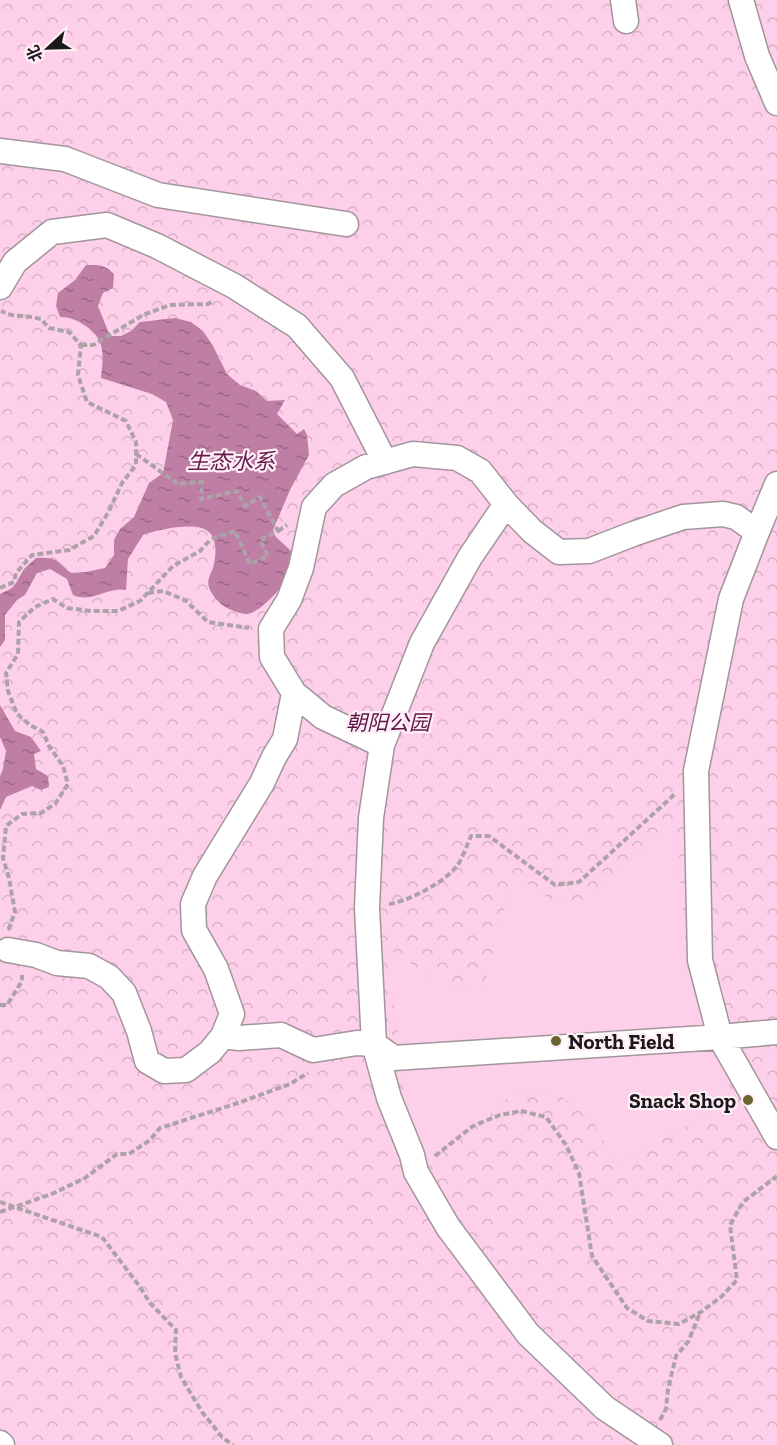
<svg xmlns="http://www.w3.org/2000/svg" width="777" height="1445" font-family="'Zilla Slab','Noto Sans SC',serif">
<defs>
<pattern id="park-crowns" width="20" height="18" patternUnits="userSpaceOnUse" patternTransform="scale(1.5)"><rect width="20" height="18" fill="#fdcfe9"/><path d="M2 6a3 3 0 1 1 6 0M12 15a3 3 0 1 1 6 0" fill="none" stroke="#d8b1c7"/></pattern>
<pattern id="water-ripples" width="26" height="14" patternUnits="userSpaceOnUse" patternTransform="scale(1.5)"><rect width="26" height="14" fill="#bf7fa5"/><path d="M2 4q2-2 4 0t4 0M15 11q2-2 4 0t4 0" fill="none" stroke="#9a6786"/></pattern>
</defs>
<rect width="100%" height="100%" fill="#feeff7"/>
<path fill="url(#park-crowns)" d="M0 0H777V1445H0Z"/>
<path fill="#fdcfe9" d="M675 817 688 973 735 1101 616 1164 594 1123 562 1097 515 1092 478 1124 416 1172 386 947 452 991 484 986 514 874 549 899 583 903Z"/>
<path fill="url(#water-ripples)" d="M86 265C99 265 104 264 114 274L113 288 103 293 98 306 110 336H121L131 331 140 322 175 318 191 322 203 331 213 346 227 374 240 385 256 391 267 401 285 400 277 414 297 434 304 429 307 435 309 455 290 490 273 530 275 536 291 551 295 561C293 566 290 572 288 578 282 588 258 614 247 614 243 614 237 612 234 611 224 608 214 599 210 590 205 579 212 574 214 564 216 554 217 541 210 533 199 520 157 530 143 535L128 559 126 590C123 590 120 589 116 590 101 592 89 602 73 595L67 579 50 569 37 573 25 595 17 600 5 615V640L0 647V594L12 588 16 583 24 569 36 558C54 557 57 559 70 573L86 572 105 568 114 555V540L120 529 134 517 149 483 163 473 173 420 166 402 152 394 101 378C102 367 104 356 101 345 97 330 74 316 60 317L56 306 58 293 75 280Z
M0 705 15 731 31 737 41 751 34 754 36 769 48 776 49 787 41 790 32 786 6 797 0 810V776L3 769 6 751 0 737Z"/>
<g fill="none" stroke-linecap="round" stroke-linejoin="round">
<g stroke="#a2959c" stroke-width="27">
<path id="minor" d="M623 0 626 21
M741 0 757 56 777 103
M0 151 65 159 158 195 346 224
M0 287 15 262 52 232 107 225 157 246 234 286 297 326 342 378 385 462
M777 484 757 532 731 599 696 771 700 960 720 1037 777 1137
M506 504 470 557 422 643 382 745 371 818 367 908 374 1044 389 1098 412 1155 416 1172 448 1227 528 1334 605 1408 660 1445
M382 745 323 717 294 693 272 657 271 629 289 600 301 568 314 507 334 485 366 467 413 454 457 458 480 471 506 504 532 531 559 552 589 551 633 534 683 517 723 514 736 517 757 532
M8 950 36 955 57 963 89 966 109 977 124 993 139 1031 147 1061 164 1071 186 1070 210 1052 223 1036 232 1014 216 969 194 930 193 904 205 876 262 783 274 757 285 739 294 693
M223 1036 239 1038 281 1035 313 1050 357 1043 374 1044 394 1058 720 1037 777 1032
M0 1443 2 1445"/>
</g>
<path stroke="#aea2a9" stroke-width="4" stroke-dasharray="6 3" stroke-linecap="butt" d="M81 345H93L143 315 170 305 208 304 213 301
M278 531 287 525
M0 588 14 582 16 573 32 555 69 550 94 536 109 511 122 483 136 465V442L126 421 87 402 78 375 81 345 69 332 49 328 41 319 32 317 11 315 1 311
M148 593 163 591 185 600 208 622 249 628
M389 904C409 901 445 882 457 866 463 857 467 845 471 836H489L555 885 579 882 675 794
M10 930 9 928 15 912 9 878 3 858 6 826 22 814 41 813 55 804 68 784 63 766 49 746 43 732 30 725 17 714 8 691 6 673 18 654 19 622 35 607 53 599 67 608 91 611H118L140 601 173 566 200 551 211 539
M0 1005H7L22 981V975
M435 1156 473 1126 500 1115 521 1111 546 1117 566 1145 579 1173 592 1256 627 1308 648 1321 679 1324 701 1312 721 1297 737 1280 730 1225 743 1202 777 1176
M0 1202 102 1237 140 1287 150 1303 176 1330 175 1353 181 1377 202 1412 222 1437 233 1445
M0 1212 54 1193 85 1178 117 1154H129L150 1140 160 1128 238 1103 290 1084 308 1073
M660 1420 666 1409 668 1389 676 1356 688 1342 700 1313"/>
<use href="#minor" stroke="#fff" stroke-width="24"/>
<path stroke="#aea2a9" stroke-width="4" stroke-dasharray="6 3" stroke-linecap="butt" d="M136 454 178 484 202 482 201 499 237 491 245 506 260 497 278 531 260 540 268 556 250 564 235 531 211 539"/>
</g>
<g fill="#696531" stroke="#feeff7" stroke-width="2">
<circle cx="556" cy="1041" r="6"/>
<circle cx="748" cy="1100" r="6"/>
</g>
<g text-anchor="middle" dominant-baseline="central" stroke-width="4.5" stroke-linejoin="round" paint-order="stroke">
<g font-size="21" font-style="italic" fill="#601448" stroke="#feeff7">
<text x="388" y="722">朝阳公园</text>
</g>
<g font-size="21" font-weight="bold" fill="#1c171a" stroke="#feeff7" text-anchor="start">
<text x="568" y="1041">North Field</text>
<text x="736" y="1100" text-anchor="end">Snack Shop</text>
</g>
<g font-size="22" font-style="italic" fill="#65194c" stroke="#feeff7">
<text x="231" y="461">生态水系</text>
</g>
</g>
<g transform="translate(48 48) rotate(248)" stroke="#feeff7" stroke-width="4.5" paint-order="stroke">
<path d="M0-4.5L10 22L0 15L-10 22Z" fill="#1c171a"/>
<text y="-9" font-size="16" font-weight="bold" text-anchor="middle" fill="#1c171a">北</text>
</g>
</svg>
